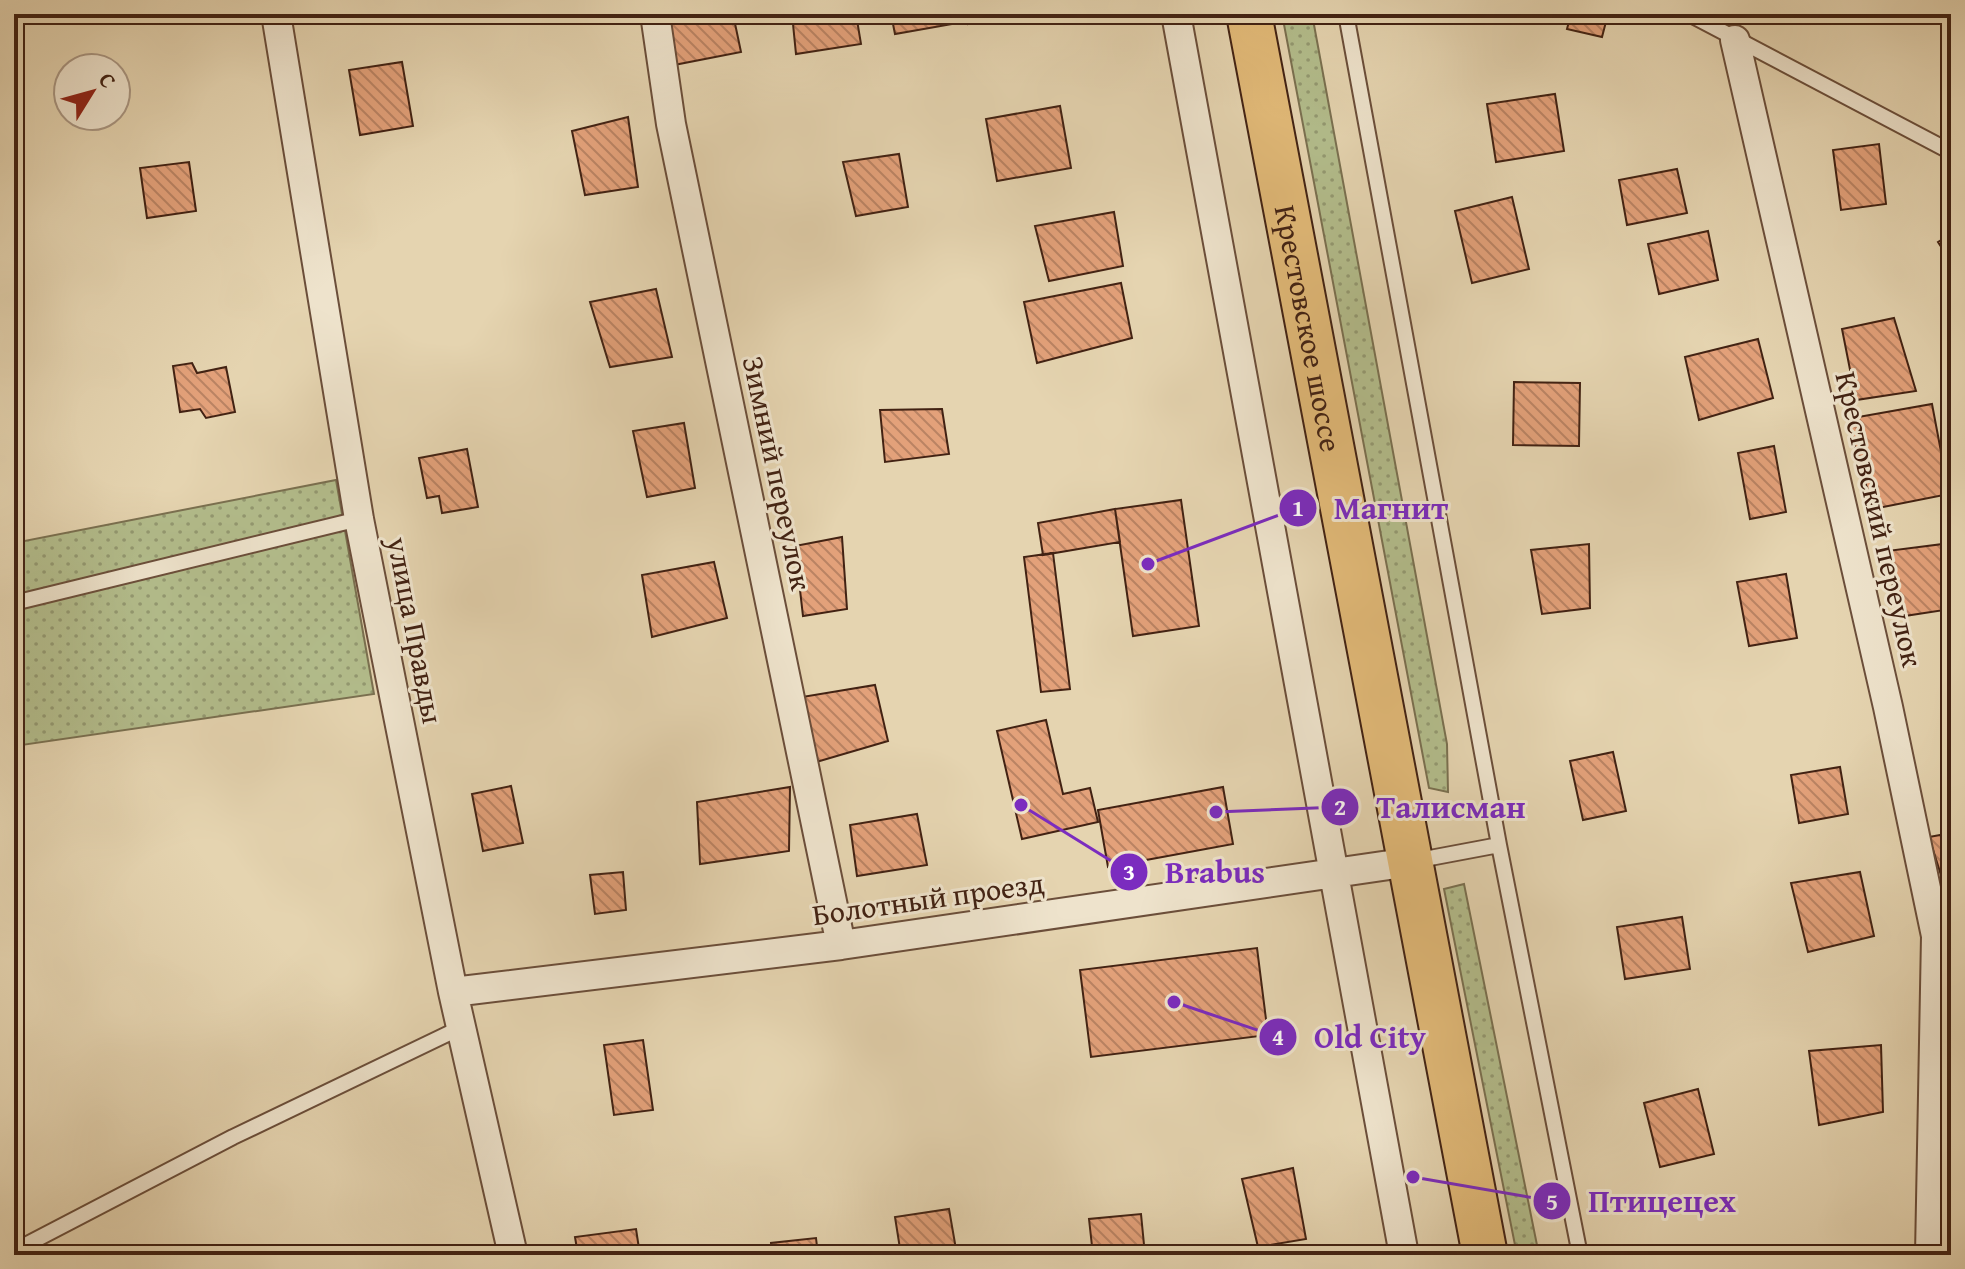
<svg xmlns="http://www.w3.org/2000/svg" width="1965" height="1269" font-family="'Gentium Book Plus',serif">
<defs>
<pattern id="grass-dots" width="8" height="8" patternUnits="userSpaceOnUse" patternTransform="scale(2)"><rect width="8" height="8" fill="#b3bd8c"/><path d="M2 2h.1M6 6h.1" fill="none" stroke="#939971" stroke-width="1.8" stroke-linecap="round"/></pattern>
<pattern id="building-back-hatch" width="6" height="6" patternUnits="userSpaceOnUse" patternTransform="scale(2)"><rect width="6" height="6" fill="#e3a17a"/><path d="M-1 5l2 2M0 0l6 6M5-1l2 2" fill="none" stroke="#ba8363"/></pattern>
</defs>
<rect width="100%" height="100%" fill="#e5d4b0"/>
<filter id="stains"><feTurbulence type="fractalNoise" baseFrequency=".0025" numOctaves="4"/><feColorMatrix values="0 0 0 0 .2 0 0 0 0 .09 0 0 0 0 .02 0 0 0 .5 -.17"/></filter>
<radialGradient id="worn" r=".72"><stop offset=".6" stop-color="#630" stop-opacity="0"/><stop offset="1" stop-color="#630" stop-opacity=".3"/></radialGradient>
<path fill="url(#grass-dots)" stroke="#7a7050" stroke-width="2" d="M1282 14H1312L1447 744 1448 792 1429 788Z
M336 480 374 694 22 745 14 708V543Z
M1464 884 1539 1255H1517L1444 889Z"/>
<path fill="url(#building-back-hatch)" stroke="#422213" stroke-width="2" d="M693 14H733L741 52 674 65 665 20Z
M792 14H856L861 44 796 54Z
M891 14H957L958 23 895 34Z
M966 14H1023L968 24Z
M1441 14H1481L1442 21Z
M1571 14H1608L1602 37 1567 29Z
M402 62 413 126 360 135 349 70Z
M1555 94 1564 151 1496 162 1487 104Z
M1060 106 1071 168 997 181 986 119Z
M628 117 638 187 585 195 572 131Z
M1879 144 1886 204 1841 210 1833 150Z
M899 154 908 207 856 216 843 162Z
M189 162 196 211 147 218 140 168Z
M1677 169 1687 213 1627 225 1619 180Z
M1512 197 1529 269 1472 283 1455 211Z
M1114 212 1123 266 1049 281 1035 226Z
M1708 231 1718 280 1659 294 1648 244Z
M1951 234V262L1938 242Z
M1121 283 1132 338 1037 363 1024 302Z
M656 289 672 357 610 367 590 302Z
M1894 318 1916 391 1856 400 1842 329Z
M1758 339 1773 398 1699 420 1685 357Z
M192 363 197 373 226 367 235 412 206 418 200 409 180 412 173 366Z
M1514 382 1580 383 1579 446 1513 445Z
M1932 404 1949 494 1873 509 1847 419Z
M942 409 949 454 885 462 880 410Z
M684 423 695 488 647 497 633 431Z
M1774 446 1786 512 1750 519 1738 453Z
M467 449 478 507 442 513 439 496 427 498 419 458Z
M1181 500 1199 626 1133 636 1115 509Z
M1115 509 1120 542 1043 555 1038 523Z
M842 537 847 609 803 616 795 546Z
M1951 543V609L1898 617 1887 551Z
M1589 544 1590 608 1542 614 1531 550Z
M1053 553 1070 689 1041 692 1024 557Z
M714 562 727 618 652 637 642 575Z
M1786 574 1797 638 1749 646 1737 582Z
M875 685 888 741 813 763 802 697Z
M1046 720 1063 794 1090 788 1098 822 1022 839 997 731Z
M1613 752 1626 811 1583 820 1570 761Z
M1840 767 1848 814 1799 823 1791 775Z
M511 786 523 843 483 851 472 794Z
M790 787 789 851 700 864 697 802Z
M1223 787 1233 844 1108 867 1098 810Z
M917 814 927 865 857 876 850 825Z
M1951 833V890L1946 891 1929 837Z
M623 872 626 910 595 914 590 875Z
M1860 872 1874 936 1808 952 1791 883Z
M1682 917 1690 969 1625 979 1617 927Z
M1257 948 1268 1035 1091 1057 1080 970Z
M643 1040 653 1110 614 1115 604 1045Z
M1881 1045 1883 1112 1819 1125 1809 1051Z
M1698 1089 1714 1154 1660 1167 1644 1103Z
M1293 1168 1306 1239 1258 1247 1242 1179Z
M949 1209 957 1255H901L895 1217Z
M1141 1214 1145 1255H1093L1089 1219Z
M636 1229 640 1255H578L575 1237Z
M816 1238 818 1255H772L771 1243Z"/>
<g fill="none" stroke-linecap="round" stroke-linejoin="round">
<g stroke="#6b4e3a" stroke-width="18">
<path id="service" d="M1346 14 1499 845 1580 1255
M1689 14 1951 152
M14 603 359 519
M1414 861 1499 845
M14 1251 233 1137 462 1027"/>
</g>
<g stroke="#6b4e3a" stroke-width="32">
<path id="minor" d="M276 14 359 519 453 992 513 1255
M655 14 671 124 841 945
M1176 14 1404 1255
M1735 40 1888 707 1936 936 1930 1255
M453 992 841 945 1410 862"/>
</g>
<g stroke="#422213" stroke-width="48">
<g id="primary">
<path id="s1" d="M1249 14 1485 1255"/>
</g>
</g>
<use href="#service" stroke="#eee3cc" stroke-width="14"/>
<use href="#minor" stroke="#eee3cc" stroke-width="28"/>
<use href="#primary" stroke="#e2ba78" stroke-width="44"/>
</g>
<g text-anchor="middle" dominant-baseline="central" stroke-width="6" stroke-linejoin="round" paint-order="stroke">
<g font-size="30" fill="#422213" stroke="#eee3cc">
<text stroke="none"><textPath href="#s1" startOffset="320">Крестовское шоссе</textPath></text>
<text transform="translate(778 473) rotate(78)">Зимний переулок</text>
<text transform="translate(1880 519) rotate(77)">Крестовский переулок</text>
<text transform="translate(416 630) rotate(79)">улица Правды</text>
<text transform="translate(928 898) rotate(-8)">Болотный проезд</text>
</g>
</g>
<path fill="none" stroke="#7b2cbf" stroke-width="3" d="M1148 564L1298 508M1216 812L1340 807M1021 805L1129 872M1174 1002L1278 1037M1413 1177L1552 1201"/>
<g fill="#7b2cbf" stroke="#eee3cc" stroke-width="3">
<circle cx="1148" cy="564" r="8"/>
<circle cx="1216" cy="812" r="8"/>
<circle cx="1021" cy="805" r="8"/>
<circle cx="1174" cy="1002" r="8"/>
<circle cx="1413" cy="1177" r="8"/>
<circle cx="1298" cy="508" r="20"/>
<circle cx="1340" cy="807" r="20"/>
<circle cx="1129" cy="872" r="20"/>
<circle cx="1278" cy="1037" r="20"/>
<circle cx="1552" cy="1201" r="20"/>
</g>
<g font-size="24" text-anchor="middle" font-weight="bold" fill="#fff">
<text x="1298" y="516">1</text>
<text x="1340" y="815">2</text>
<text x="1129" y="880">3</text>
<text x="1278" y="1045">4</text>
<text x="1552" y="1210">5</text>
</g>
<g font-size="32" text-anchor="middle" font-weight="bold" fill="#7b2cbf" stroke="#eee3cc" stroke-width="6" stroke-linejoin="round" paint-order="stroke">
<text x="1391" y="519">Магнит</text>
<text x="1451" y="818">Талисман</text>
<text x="1215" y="883">Brabus</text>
<text x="1370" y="1048">Old City</text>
<text x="1662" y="1212">Птицецех</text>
</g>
<rect width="1965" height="1269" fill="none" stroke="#e5d4b0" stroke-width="48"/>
<rect x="16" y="16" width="1933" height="1237" fill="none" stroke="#422213" stroke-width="4"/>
<rect x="24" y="24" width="1917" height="1221" fill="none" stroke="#422213" stroke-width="2"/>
<g transform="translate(92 92) rotate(53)"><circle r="38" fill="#eee3cc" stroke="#a99682" stroke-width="2"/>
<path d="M0-6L14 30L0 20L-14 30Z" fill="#8f2418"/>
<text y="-12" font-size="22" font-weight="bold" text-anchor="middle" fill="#422213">С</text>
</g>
<rect width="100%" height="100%" filter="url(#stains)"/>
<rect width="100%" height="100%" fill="url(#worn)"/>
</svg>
